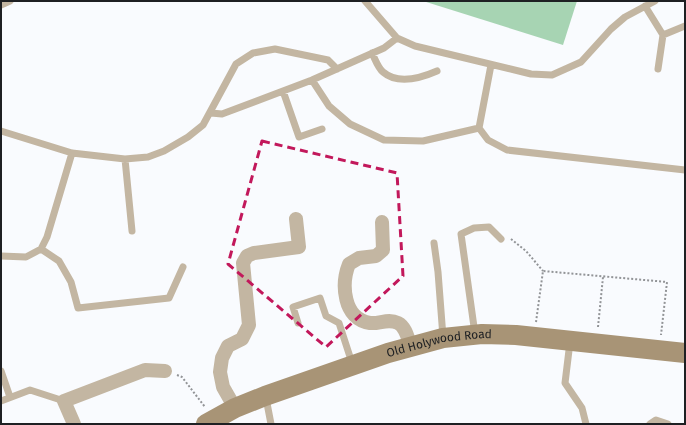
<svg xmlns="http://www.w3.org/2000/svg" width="686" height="425" font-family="'Fira Sans',sans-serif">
<rect width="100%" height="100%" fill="#f9fbfe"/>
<path fill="#a7d4b3" d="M423 1H577L563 45Z"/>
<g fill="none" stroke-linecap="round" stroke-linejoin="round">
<path stroke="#929497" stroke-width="2" stroke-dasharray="2 2" stroke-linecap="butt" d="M511 239 526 251 543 271
M536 322 543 271 667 282 661 335
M598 327 603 277
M177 375 182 377 205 407"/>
<path stroke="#c3b6a2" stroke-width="7" d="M365 1 397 38 415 46 531 74 552 75 581 62 611 29 625 17 655 1
M1 5 10 1
M645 6 663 35 685 26
M372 53C375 59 378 68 383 72 398 85 421 78 437 71
M491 65 479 128 488 140 507 150 685 170
M658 69 663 35
M312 80 329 106 350 124 384 140 423 141 479 128
M283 91 299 137 322 129
M211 113 222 114 312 80 384 48 397 38
M1 131 72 153 125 159 148 157 164 151 188 137 203 125 236 64 253 53 275 49 328 60 337 69
M125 159 132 231
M434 243 438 272 443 337
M41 249 59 261 71 282 78 308 169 298 183 267
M1 256 26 257 41 249 47 237 72 153
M298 323 293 307 320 298 326 316 339 323 352 363
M475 334 461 234 474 228 489 227 501 239
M570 342 565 383 582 408 586 424
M1 371 10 397
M266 398 271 424
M1 401 30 390 64 401
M650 424 656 420 668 424"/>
<path stroke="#c3b6a2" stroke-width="14" d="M382 222 383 250 376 256 359 258 349 264C341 284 343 319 370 323 380 324 388 318 398 323 406 327 408 339 411 347
M235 408 223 387 220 372 222 358 228 346 242 339 249 325 243 263 247 256 254 253 299 247 296 219
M74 424 64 401 145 370 165 371"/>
<path stroke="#a89476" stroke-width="20" id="s1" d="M206 424 235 408 265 396 388 353 443 338 482 334 516 335 685 353"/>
</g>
<path fill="none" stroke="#c2185b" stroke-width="3" stroke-dasharray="8 5" stroke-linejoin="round" d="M262 141 397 173 403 276 326 347 228 264Z"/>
<g text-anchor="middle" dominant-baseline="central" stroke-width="3.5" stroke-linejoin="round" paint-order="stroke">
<g font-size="12" fill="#1e2023" stroke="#fff">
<text stroke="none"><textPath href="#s1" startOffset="248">Old Holywood Road</textPath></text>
</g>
</g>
<rect width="686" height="425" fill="none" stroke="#1e2023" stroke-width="4"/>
</svg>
